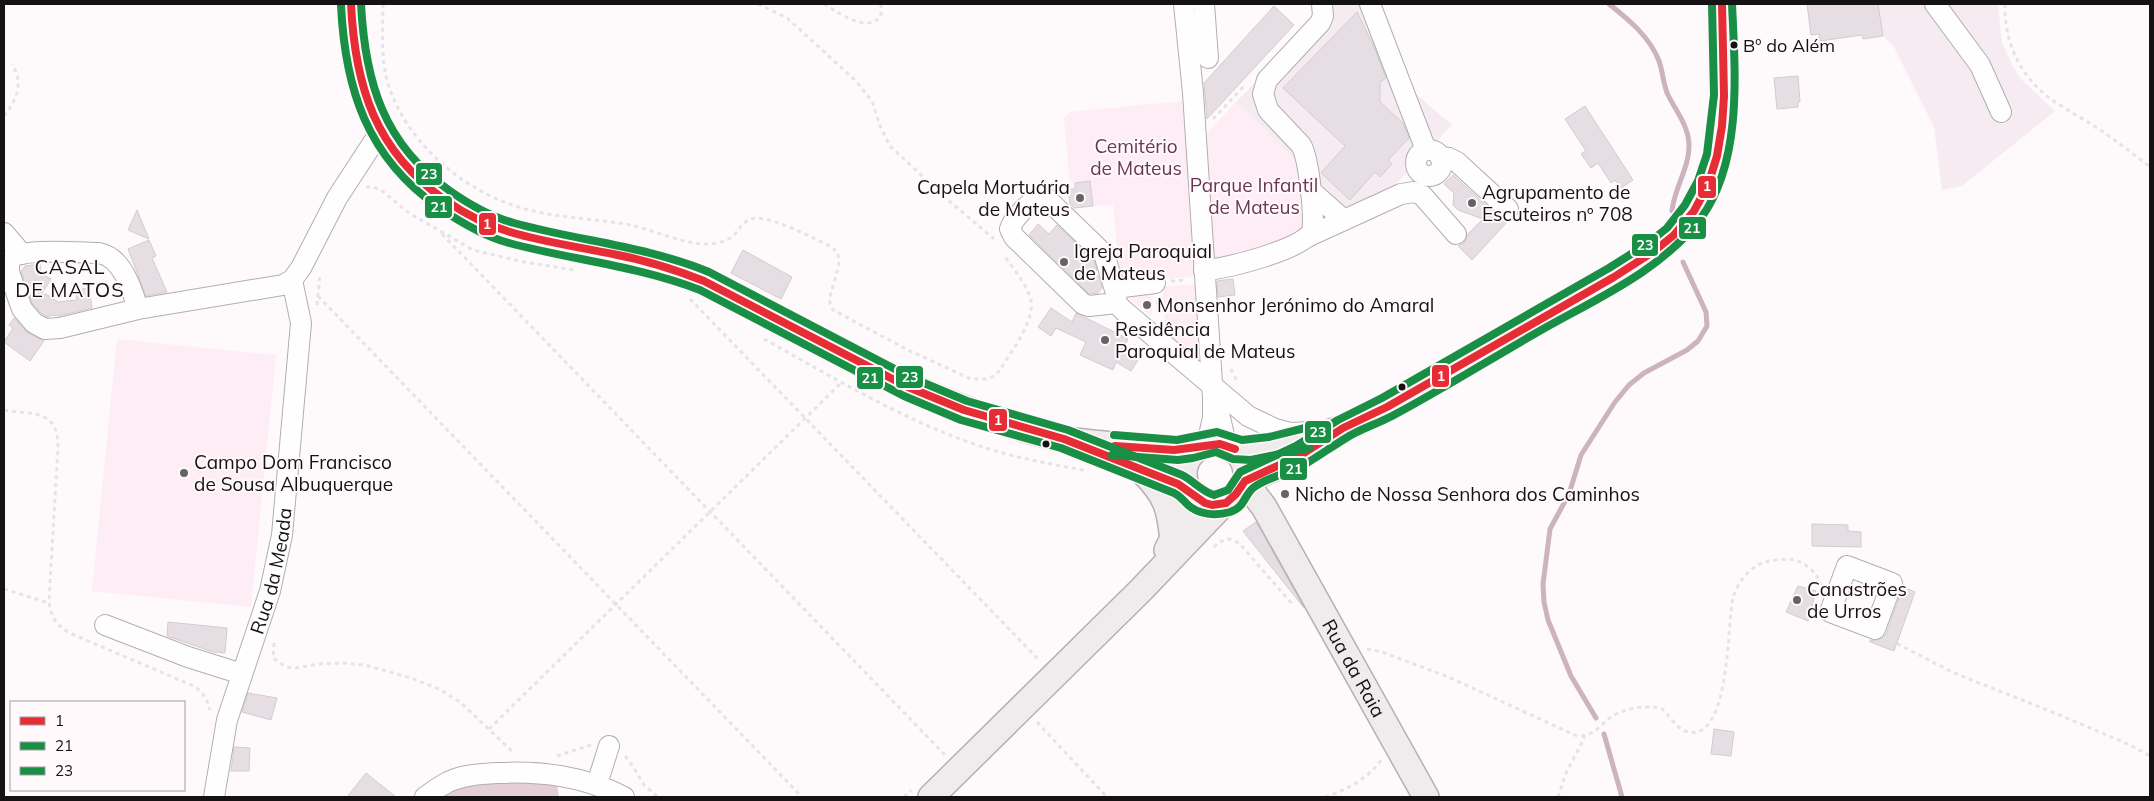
<svg xmlns="http://www.w3.org/2000/svg" width="2154" height="801" font-family="Mulish,sans-serif">
<rect width="100%" height="100%" fill="#fefafc"/>
<path fill="#f5ebf0" d="M1330 4H1375L1402 82 1452 125 1360 222 1236 102Z
M1807 4H1998L2002 42 2010 60 2020 78 2055 111 1962 186 1942 190 1934 127 1893 45 1883 36 1863 39 1861 28 1836 37 1837 39 1820 41 1819 34 1811 35Z"/>
<path fill="#feedf4" d="M1182 101 1198 276 1120 284 1113 205 1093 206 1090 182 1070 183 1064 118 1070 112Z
M1236 102 1297 161 1303 231 1222 265 1213 258 1204 136Z
M1197 284 1201 351 1199 354 1190 356 1166 336 1162 287Z
M1150 288 1152 312 1150 316 1130 299 1129 294Z
M117 339 276 355 251 607 92 591Z"/>
<path fill="#e4cfd8" d="M489 781 557 784 559 797H439L467 784Z"/>
<g fill="none" stroke-linecap="round" stroke-linejoin="round">
<path stroke="#ccb3be" stroke-width="5" d="M1609 4C1628 19 1650 37 1659 61 1663 72 1663 84 1668 95 1676 111 1688 125 1689 144 1690 167 1674 188 1672 211
M1596 718 1571 676 1548 620 1544 602 1543 584 1550 529 1569 494 1581 455 1615 402 1629 385 1644 373 1687 350 1698 341 1707 326 1706 312 1683 262
M1604 734 1622 797"/>
</g>
<path fill="#e7dee3" stroke="#d1cdcf" d="M1807 4H1878L1883 36 1863 39 1862 35 1820 41 1819 34 1811 35Z
M1274 6 1294 25 1207 119 1204 83Z
M1357 12 1374 47 1386 78 1380 82V102L1403 123 1409 138 1388 160 1392 164 1380 177 1375 172 1350 200 1321 173 1345 146 1283 88Z
M1798 76 1800 102H1798V107L1777 109 1774 78Z
M1585 106 1633 180 1621 188 1615 180 1611 183 1598 163 1591 168 1581 154 1586 151 1565 119Z
M1453 175 1500 218 1509 220 1472 260 1458 246 1464 243 1468 234 1483 219 1458 210 1453 205 1454 193 1444 184Z
M1090 181 1093 206 1074 208 1070 204 1068 189H1075V183Z
M137 210 149 239 128 230Z
M1038 224 1049 234 1057 225 1094 260 1097 270 1094 273 1099 277 1102 288 1098 293 1089 294 1029 235Z
M149 240 156 256 152 258 167 292 146 296 128 249Z
M743 250 792 277 781 299 731 273Z
M40 264 41 273 51 279 41 295 46 294 58 302 77 300 75 290 89 288 92 308 58 316 52 315 48 317 42 314 32 303 21 271 25 266Z
M1233 279 1235 295 1218 297 1217 281Z
M1051 308 1072 322 1076 313 1128 339 1122 350 1138 360 1131 371 1116 362 1113 370 1080 355 1086 342 1056 328 1051 336 1038 327Z
M14 318 28 333 44 341 30 361 4 342 13 328 9 325Z
M1256 522 1304 608 1243 531Z
M1812 524 1848 525V531L1861 532V547L1812 546Z
M1798 586 1816 591 1808 621 1786 612Z
M1903 587 1915 592 1894 651 1870 642V640L1876 641 1882 638 1886 634Z
M168 622 227 628 225 653 213 652 167 636Z
M248 693 277 698 271 720 242 712Z
M1714 729 1734 732 1731 756 1711 754Z
M234 747 250 748 249 771H231Z
M366 773 396 797H347Z"/>
<g fill="none" stroke-linecap="round" stroke-linejoin="round">
<g stroke="#b1aeb0" stroke-width="22">
<g id="minor">
<path d="M1184 4 1193 93 1213 398V418L1207 444"/>
<path d="M1204 4 1208 58"/>
<path d="M1370 4 1426 150"/>
<path d="M1935 4 1980 65 2001 112"/>
<circle cx="1429" cy="163" r="13"/>
<path d="M1440 157 1449 158 1457 162 1508 209"/>
<path d="M1310 190 1344 220"/>
<path d="M4 233 22 254"/>
<path d="M1307 237 1401 194 1414 192 1422 195 1456 234"/>
<path d="M1204 270C1226 269 1300 250 1312 232 1315 217 1309 158 1301 145L1268 110 1263 94 1267 80 1320 23 1323 16 1322 4"/>
<path d="M1155 283 1123 287 1116 293V303L1124 311 1248 416 1275 429 1290 433 1309 432"/>
<path d="M1116 293 1104 254 1047 199 1042 197C1031 200 1013 218 1010 229L1014 237 1083 304 1089 306 1117 303"/>
<path d="M138 309C132 289 122 257 99 253 81 253 18 247 9 261V272L22 309 34 323 45 329 60 328 138 309 283 285 292 280 301 268 337 198 380 132"/>
<path d="M1218 409 1226 444"/>
<path d="M1847 566 1892 583 1875 629 1830 612Z"/>
<path d="M105 625 188 657 242 674"/>
<path d="M597 784 609 746"/>
<path id="s1" d="M214 797 227 720 270 591 282 535 301 323 292 280"/>
<path d="M425 797C432 792 440 786 448 782 463 775 480 774 497 773 542 771 584 776 624 797"/>
</g>
</g>
<g stroke="#b8aeb3" stroke-width="28">
<g id="major">
<path d="M351 4C352 88 379 161 454 206 474 219 497 230 520 235 582 250 645 255 704 281 820 341 934 410 1063 439 1079 442 1096 443 1112 445 1140 449 1171 454 1198 447"/>
<circle cx="1215" cy="474" r="31"/>
<path d="M1235 449C1276 448 1320 438 1358 422L1614 277C1635 264 1657 252 1674 235 1735 175 1725 82 1722 4"/>
<path d="M1097 452 1188 489"/>
<path d="M1143 472C1167 496 1170 509 1173 541"/>
<path d="M1245 481 1293 460 1324 440"/>
<path id="s2" d="M1245 482 1264 507 1426 797"/>
<path d="M1167 550 1194 497"/>
<path d="M931 797 1141 590 1223 504"/>
</g>
</g>
<path stroke="#e4e4e4" stroke-width="3" stroke-dasharray="4 4" stroke-linecap="butt" d="M383 4C383 27 381 53 386 76 402 141 465 194 529 210 561 218 594 219 626 224 652 229 682 244 707 244 716 244 729 241 735 234 739 229 742 224 748 220 765 211 814 239 832 247L838 253 839 265 829 300 833 310 908 350 971 379H986L994 376 1000 370C1011 351 1040 316 1029 294 1023 280 1012 267 1004 255
M758 4 787 18 856 81 872 101 880 126 890 146 947 199 994 239
M824 4C840 13 866 34 881 16V4
M2005 4C2004 36 2016 68 2040 90 2055 104 2077 115 2094 126 2114 139 2132 153 2150 167
M4 116C17 99 24 84 12 64
M1213 119 1245 85
M366 187H372L381 190 409 213 473 250 524 262 574 270
M442 234 945 755
M1171 281 1187 280
M318 296 802 797
M690 299 1040 661
M1157 301 1159 317
M317 305 320 274
M764 339C836 379 908 423 986 448 1019 459 1053 464 1087 471
M1231 369 1237 381
M4 410C33 415 58 409 58 447L49 600C50 617 57 627 72 634L196 687 206 698 210 710
M1214 547 1219 542 1229 539 1239 543 1293 605
M4 589 49 603
M1890 640 1954 673 2055 713 2130 745 2150 756
M274 643 273 658 286 667 295 668 319 664 344 663 365 665 411 678 439 689 460 702 514 753
M1367 649 1382 652 1446 676 1577 736C1591 737 1597 729 1607 720 1622 708 1643 705 1661 708 1669 714 1675 727 1685 731 1731 748 1727 620 1733 598 1738 581 1751 565 1769 561 1777 560 1787 558 1795 560 1807 564 1817 573 1821 585
M1037 722 1107 797
M489 729 842 382
M557 756 591 745
M625 756 634 768 644 785 658 797
M904 797 911 790
M1325 797C1349 789 1367 779 1382 759
M1558 797 1566 773 1585 737"/>
<use href="#minor" stroke="#fffeff" stroke-width="20"/>
<use href="#major" stroke="#f0ecee" stroke-width="25"/>
<path stroke="#e4e4e4" stroke-width="3" stroke-dasharray="4 4" stroke-linecap="butt" d="M1322 420 1331 450"/>
<g stroke="#fff9fc" stroke-width="11">
<path id="bus-1" d="M351 4C355 86 375 151 445 200 465 214 486 225 510 232 543 242 579 247 613 254 645 260 674 269 704 281L908 387 964 410 1064 439 1178 484 1205 503 1212 505 1226 503 1236 494 1245 481
M1115 446 1174 450 1220 444 1235 449
M1245 481 1301 455 1343 428 1387 407 1614 277 1653 252 1674 235 1694 211 1708 185 1717 156 1722 126 1724 96 1722 4"/>
</g>
<g stroke="#fff9fc" stroke-width="11">
<path id="bus-2" d="M341 5C345 89 367 157 438 207 460 222 483 236 509 243 573 260 638 266 700 290L904 396 961 420 1061 448 1174 493C1180 496 1182 499 1187 504 1198 515 1216 516 1230 512 1244 508 1244 496 1253 488 1265 478 1292 472 1307 463 1320 455 1333 446 1346 438 1360 429 1377 424 1392 416 1443 389 1492 358 1543 329 1598 298 1662 270 1701 218 1743 160 1735 71 1732 4
M1112 455 1178 460 1193 458 1216 452 1233 459 1251 460 1309 448"/>
</g>
<g stroke="#fff9fc" stroke-width="11">
<path id="bus-3" d="M361 4C365 81 383 144 450 191 470 205 491 217 514 223 579 241 646 246 709 272L912 378 967 401 1068 430 1182 475C1194 481 1201 491 1214 495L1228 490 1240 472 1296 446 1338 420 1382 398 1609 268 1647 244 1667 228 1685 205 1698 181 1707 154 1714 95 1712 4
M1114 435 1177 440 1217 432 1242 440 1269 437 1305 428"/>
</g>
<use href="#bus-1" stroke="#e62c34" stroke-width="8"/>
<use href="#bus-2" stroke="#198e45" stroke-width="8"/>
<use href="#bus-3" stroke="#198e45" stroke-width="8"/>
</g>
<g fill="#151214" stroke="#fff9fc" stroke-width="2">
<circle cx="1734" cy="45" r="4.5"/>
<circle cx="1402" cy="387" r="4.5"/>
<circle cx="1046" cy="444" r="4.5"/>
</g>
<g fill="#676365" stroke="#fff9fc" stroke-width="2">
<circle cx="1080" cy="198" r="5"/>
<circle cx="1472" cy="203" r="5"/>
<circle cx="1064" cy="262" r="5"/>
<circle cx="1147" cy="305" r="5"/>
<circle cx="1105" cy="340" r="5"/>
<circle cx="184" cy="473" r="5"/>
<circle cx="1285" cy="494" r="5"/>
<circle cx="1797" cy="600" r="5"/>
</g>
<g text-anchor="middle" dominant-baseline="central" stroke-width="4" stroke-linejoin="round" paint-order="stroke">
<g font-size="18" fill="#151214" stroke="#fff9fc" text-anchor="start">
<text x="1743" y="45">Bº do Além</text>
</g>
<g font-size="19" fill="#693850" stroke="#fff9fc">
<text x="1136" y="146">Cemitério<tspan x="1136" dy="22">de Mateus</tspan></text>
<text x="1254" y="185">Parque Infantil<tspan x="1254" dy="22">de Mateus</tspan></text>
</g>
<g font-size="19" fill="#151214" stroke="#fff9fc" text-anchor="start">
<text x="1070" y="187" text-anchor="end">Capela Mortuária<tspan x="1070" dy="22">de Mateus</tspan></text>
<text x="1482" y="192">Agrupamento de<tspan x="1482" dy="22">Escuteiros nº 708</tspan></text>
<text x="1074" y="251">Igreja Paroquial<tspan x="1074" dy="22">de Mateus</tspan></text>
<text x="1157" y="305">Monsenhor Jerónimo do Amaral</text>
<text x="1115" y="329">Residência<tspan x="1115" dy="22">Paroquial de Mateus</tspan></text>
<text x="194" y="462">Campo Dom Francisco<tspan x="194" dy="22">de Sousa Albuquerque</tspan></text>
<text x="1295" y="494">Nicho de Nossa Senhora dos Caminhos</text>
<text x="1807" y="589">Canastrões<tspan x="1807" dy="22">de Urros</tspan></text>
</g>
<g font-size="19" fill="#151214" stroke="#fff9fc">
<text stroke="none"><textPath href="#s1" startOffset="234">Rua da Meada</textPath></text>
<text stroke="none"><textPath href="#s2" startOffset="216">Rua da Raia</textPath></text>
</g>
<g font-size="20" letter-spacing="1" fill="#151214" stroke="#fff9fc">
<text x="70" y="266">CASAL<tspan x="70" dy="23">DE MATOS</tspan></text>
</g>
</g>
<g stroke="#fff9fc" stroke-width="2">
<rect x="415" y="162" width="28" height="24" rx="5" fill="#198e45"/>
<rect x="1697" y="175" width="20" height="24" rx="5" fill="#e62c34"/>
<rect x="424" y="195" width="29" height="24" rx="5" fill="#198e45"/>
<rect x="478" y="212" width="19" height="24" rx="5" fill="#e62c34"/>
<rect x="1678" y="216" width="29" height="24" rx="5" fill="#198e45"/>
<rect x="1631" y="233" width="28" height="24" rx="5" fill="#198e45"/>
<rect x="1431" y="364" width="19" height="24" rx="5" fill="#e62c34"/>
<rect x="895" y="365" width="29" height="24" rx="5" fill="#198e45"/>
<rect x="856" y="366" width="28" height="24" rx="5" fill="#198e45"/>
<rect x="988" y="408" width="20" height="24" rx="5" fill="#e62c34"/>
<rect x="1304" y="420" width="28" height="24" rx="5" fill="#198e45"/>
<rect x="1279" y="457" width="29" height="24" rx="5" fill="#198e45"/>
</g>
<g font-size="14" text-anchor="middle" font-weight="bold" fill="#fff">
<text x="429" y="179">23</text>
<text x="1707" y="191">1</text>
<text x="439" y="212">21</text>
<text x="487" y="229">1</text>
<text x="1692" y="233">21</text>
<text x="1645" y="250">23</text>
<text x="1441" y="381">1</text>
<text x="910" y="382">23</text>
<text x="870" y="383">21</text>
<text x="998" y="425">1</text>
<text x="1318" y="437">23</text>
<text x="1294" y="474">21</text>
</g>
<rect width="2154" height="801" fill="none" stroke="#151214" stroke-width="10"/>
<rect x="10" y="701" width="175" height="90" fill="#fff9fc" stroke="#a19d9f"/>
<rect x="20" y="717" width="25" height="8" fill="#e62c34" stroke="#a19d9f"/>
<text x="55" y="726" font-size="15" fill="#151214">1</text>
<rect x="20" y="742" width="25" height="8" fill="#198e45" stroke="#a19d9f"/>
<text x="55" y="751" font-size="15" fill="#151214">21</text>
<rect x="20" y="767" width="25" height="8" fill="#198e45" stroke="#a19d9f"/>
<text x="55" y="776" font-size="15" fill="#151214">23</text>
</svg>
